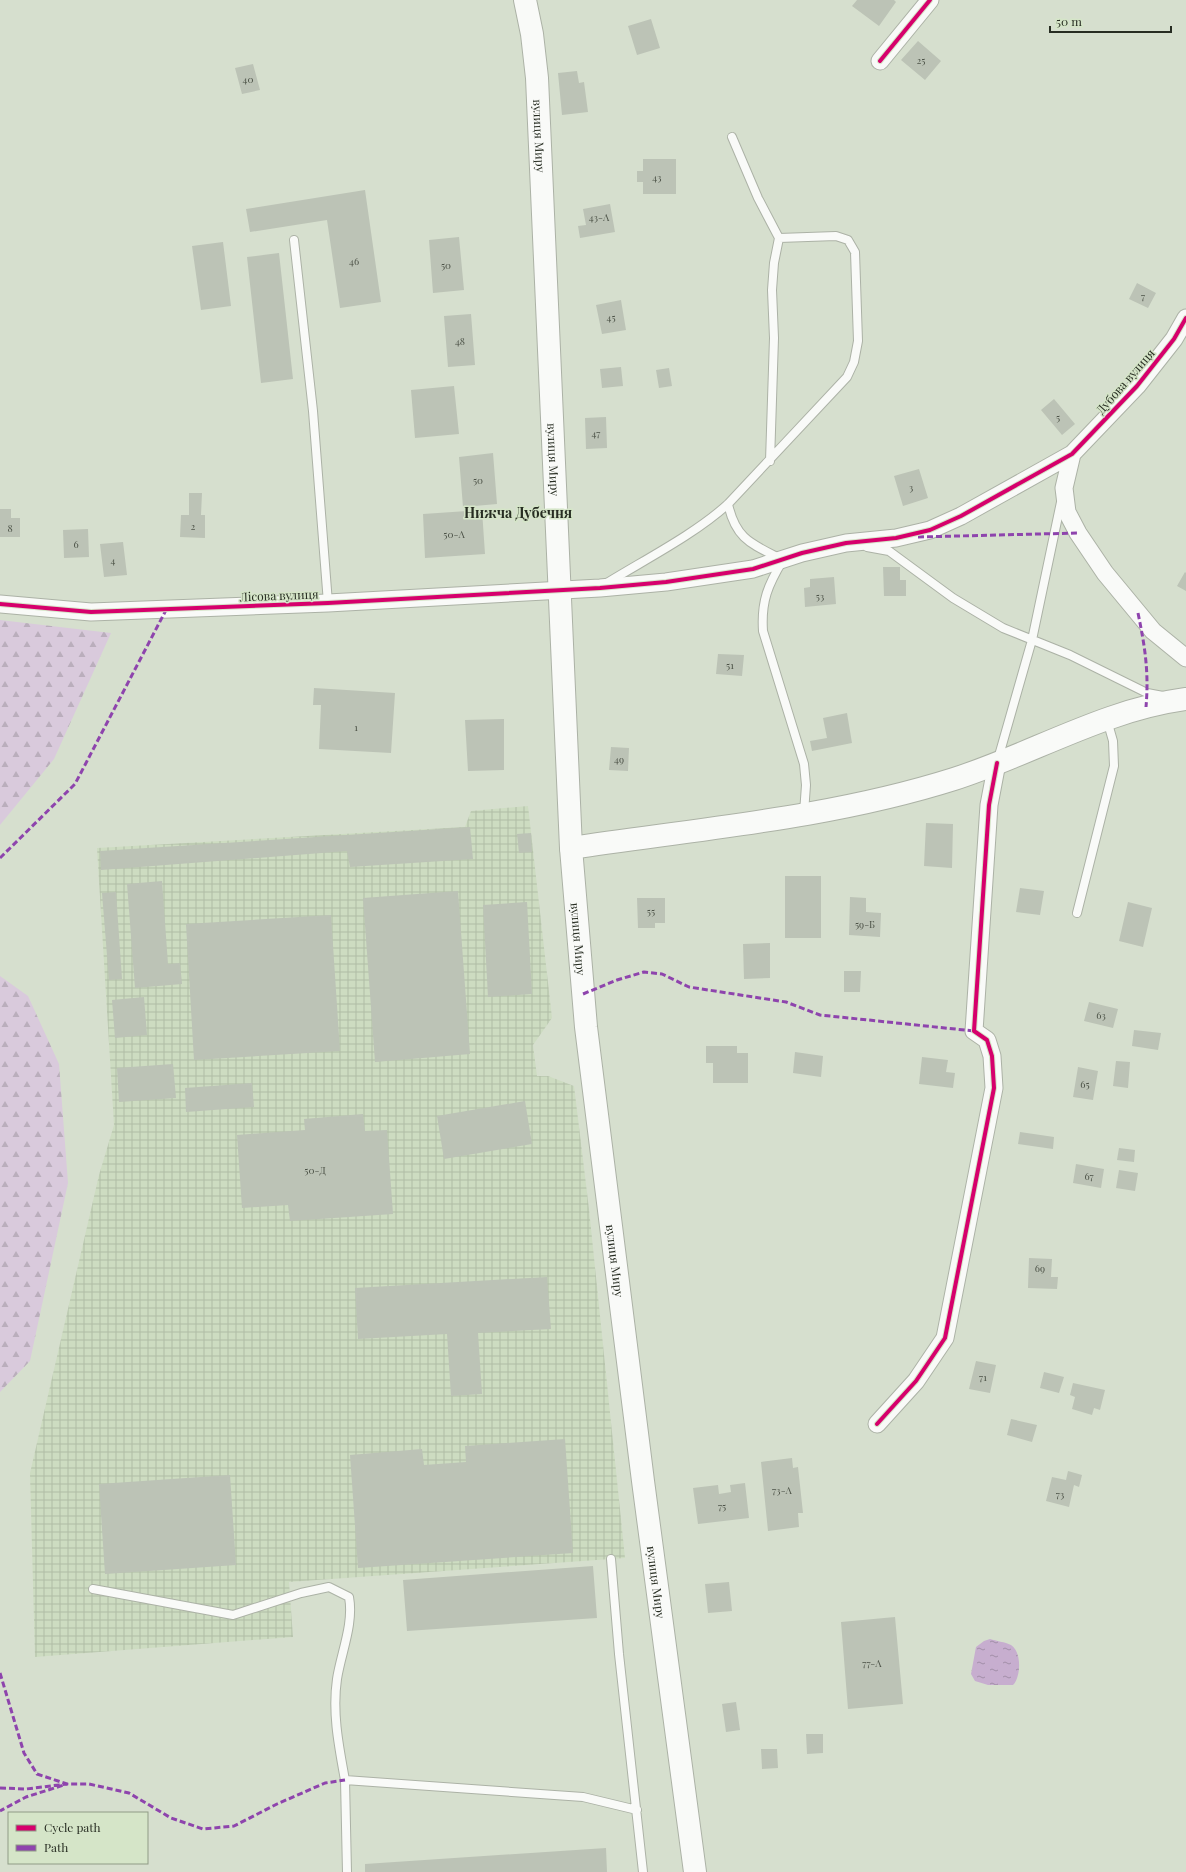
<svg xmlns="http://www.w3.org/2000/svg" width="1186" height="1872" font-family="'Playfair Display',serif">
<defs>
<pattern id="industrial-grid" width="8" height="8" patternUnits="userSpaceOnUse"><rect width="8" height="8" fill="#cddcc1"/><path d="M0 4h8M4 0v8" fill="none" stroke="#b0bda6"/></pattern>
<pattern id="forest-firs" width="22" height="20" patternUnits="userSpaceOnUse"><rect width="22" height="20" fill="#d9cadc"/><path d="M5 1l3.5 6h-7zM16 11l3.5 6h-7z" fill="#baaebc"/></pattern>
<pattern id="water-ripples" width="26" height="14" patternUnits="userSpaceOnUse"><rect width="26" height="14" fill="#c7aecf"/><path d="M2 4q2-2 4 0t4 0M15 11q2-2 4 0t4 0" fill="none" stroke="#a28ea8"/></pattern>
</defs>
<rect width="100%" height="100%" fill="#d6dfce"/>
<path fill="url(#industrial-grid)" d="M528 806 552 1018 533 1045 537 1076H548L574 1086 589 1209 625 1558 289 1582 293 1637 35 1657 30 1473 99 1175 114 1125 97 848 465 827 471 811Z"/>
<path fill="url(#forest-firs)" d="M0 620 111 633 54 759 0 825Z
M0 976 28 996 59 1064 68 1183 30 1361 0 1392Z"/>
<path fill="url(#water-ripples)" d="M990 1639C996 1641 1005 1642 1011 1645 1022 1652 1021 1677 1013 1685H988L975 1681 971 1674 976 1647 984 1641Z"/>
<path fill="#bcc3b6" d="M857 0H894L896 2 879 26 852 6Z
M651 19 660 48 637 55 628 26Z
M918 41 941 61 925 80 901 60Z
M253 64 260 90 242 94 235 68Z
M577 71 579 83 584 82 588 112 562 115 558 73Z
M643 159H676V194H643V182H637V171H643Z
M365 190 381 302 340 308 327 220 250 232 246 209Z
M610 204 615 232 580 238 578 226 586 225 583 209Z
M459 237 464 290 433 293 429 240Z
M223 242 231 306 201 310 192 246Z
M279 253 293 379 261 383 247 257Z
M1137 283 1156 293 1148 308 1129 299Z
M621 300 626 330 602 334 596 305Z
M471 314 475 365 448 367 444 316Z
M621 367 623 386 602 388 600 369Z
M669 368 672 386 659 388 656 370Z
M454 386 459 434 415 438 411 390Z
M1054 399 1075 424 1062 435 1041 410Z
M606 417 607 448 586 449 585 418Z
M493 453 497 504 463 507 459 457Z
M919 469 928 498 903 506 894 476Z
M189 493H202L201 515H205V538L180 537 181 515H189Z
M0 509H11V518H20V537H0Z
M482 510 485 554 425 558 423 514Z
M88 529 89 557 64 558 63 530Z
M123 542 127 575 104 577 100 544Z
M883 567H900V580H906V596H884Z
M1185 572 1186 573V591L1177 586Z
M834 577 836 604 805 607 804 588 810 587V579Z
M718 654 744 655 742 676 716 674Z
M314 688 395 693 391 753 319 749 321 705H313Z
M847 713 852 743 812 751 810 741 827 738 823 718Z
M504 719V770L468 771 465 720Z
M611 747 629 748 628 771 609 770Z
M926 823 953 824 952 868 924 866Z
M470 827 473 859 350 867 347 851 101 870 100 851Z
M531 833 532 852 519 853 517 834Z
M785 876H821V938H785Z
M162 881 168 964 180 963 182 984 135 988 127 884Z
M1020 888 1044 891 1040 915 1016 912Z
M458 891 470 1054 375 1062 363 898Z
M116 892 122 979 109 980 102 893Z
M850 897 866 898V912L881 913 880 937 849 935Z
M637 898H665V923H655V928H638Z
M527 902 532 994 488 997 483 905Z
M1128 902 1152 908 1143 947 1119 941Z
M331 915 340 1051 194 1060 186 924Z
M770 943V978L744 979 743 944Z
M844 971H861L860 992H844Z
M144 997 147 1035 115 1038 112 1000Z
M1089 1002 1118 1009 1113 1028 1084 1021Z
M1134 1030 1161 1033 1158 1050 1132 1046Z
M706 1046H737V1053H748V1083H713V1063H706Z
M795 1052 823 1056 821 1077 793 1073Z
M922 1057 948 1060 946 1072 955 1073 953 1088 919 1084Z
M1116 1061 1130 1062 1128 1088 1113 1086Z
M173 1064 176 1098 119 1102 117 1068Z
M1078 1067 1098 1071 1093 1100 1073 1097Z
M252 1083 254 1107 186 1112 185 1088Z
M525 1101 532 1144 444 1159 437 1116Z
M363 1114 365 1131 387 1130 393 1214 290 1221 288 1205 242 1208 237 1135 305 1130 304 1119Z
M1020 1132 1054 1137 1053 1149 1018 1144Z
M1119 1148 1135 1150 1134 1162 1117 1160Z
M1076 1164 1104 1169 1101 1188 1073 1183Z
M1119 1170 1138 1173 1135 1191 1116 1188Z
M1029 1258 1052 1259 1051 1277H1058L1057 1289 1028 1288Z
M547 1277 551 1329 478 1333 482 1394 451 1396 447 1334 358 1339 355 1288Z
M976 1361 996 1365 990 1393 969 1389Z
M1044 1372 1064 1377 1059 1393 1040 1388Z
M1073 1383 1105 1390 1100 1410 1094 1408 1092 1415 1072 1409 1075 1397 1070 1395Z
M1011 1419 1037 1425 1032 1442 1007 1435Z
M565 1439 573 1553 358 1568 350 1455 422 1449 424 1465 466 1462 465 1446Z
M792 1458 793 1468 798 1467 803 1513H798L799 1527 768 1531 761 1462Z
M1068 1471 1082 1475 1079 1487 1074 1485 1069 1507 1046 1501 1052 1477 1066 1480Z
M230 1475 236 1565 105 1574 99 1484Z
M745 1483 749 1518 698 1524 693 1488 718 1485 719 1494 731 1492 730 1485Z
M593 1566 597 1618 407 1631 403 1580Z
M729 1582 732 1611 708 1613 705 1584Z
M895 1617 903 1704 848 1709 841 1622Z
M736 1702 740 1730 726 1732 722 1704Z
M806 1734H823V1753L807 1754Z
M761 1749H777L778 1768 762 1769Z
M606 1848 607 1872H365V1864Z"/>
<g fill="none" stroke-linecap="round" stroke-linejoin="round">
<g stroke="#acb2a6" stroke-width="10">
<path id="lane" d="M294 240 313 411 328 603
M770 461 774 338 772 290 774 263 779 238
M728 504C736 540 752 544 783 560 768 585 761 601 763 631L804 764 806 785 804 813
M867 547 889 551 953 598 1003 628 1070 655 1147 693 1163 696
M607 583C646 559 695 534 728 504L847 377 854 362 858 341 855 252 848 240 836 236 779 238 758 198 732 137
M998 759 1032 640 1061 502
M1077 913 1114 766 1113 741 1107 720
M611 1559 619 1654 643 1872
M93 1589 233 1615 301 1593 329 1587 349 1597C354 1624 341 1653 337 1679 332 1713 339 1747 345 1780
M347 1872 345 1780 583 1797 637 1810"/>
</g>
<g stroke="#acb2a6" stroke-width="19">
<path id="street" d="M880 61 930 0
M1072 454 1064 488 1067 512 1078 533 1105 573 1153 631 1186 658
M0 604 91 612 328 603 600 588 666 582 753 569 802 553 846 543 896 538 930 530 961 516 1072 454 1137 386 1174 339 1186 318
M877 1424 916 1381 945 1338 994 1088 992 1056 987 1040 974 1031 989 805 997 763"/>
</g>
<g stroke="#acb2a6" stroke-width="24">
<path id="secondary" d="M571 848C698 829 831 818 954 779 1032 754 1104 710 1186 699"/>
</g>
<g stroke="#acb2a6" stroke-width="24">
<g id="primary">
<path id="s1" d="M525 0 532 34 537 78 571 848 586 1027 643 1481 695 1872"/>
</g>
</g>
<use href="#lane" stroke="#f9faf8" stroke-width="8"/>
<use href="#street" stroke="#f9faf8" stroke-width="17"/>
<use href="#secondary" stroke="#f9faf8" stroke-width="22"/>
<use href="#primary" stroke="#f9faf8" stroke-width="22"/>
<path stroke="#8e44ad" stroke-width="3" stroke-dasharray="6 3" stroke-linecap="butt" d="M918 537 1078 533
M1138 613C1145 647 1149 672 1146 707
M0 858 75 784 166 610
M583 994 617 980 644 972 662 974 689 987 786 1002 820 1015 974 1031
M0 1673 24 1753 37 1774 67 1784H89L129 1793 171 1818 203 1829 234 1826 277 1804 325 1783 345 1780
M0 1788 26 1789 67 1784 26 1797 0 1811"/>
<g stroke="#d5e5c8" stroke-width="6">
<path id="cycleway" d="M880 61 930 0
M0 604 91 612 328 603 600 588 666 582 753 569 802 553 846 543 896 538 930 530 961 516 1072 454 1137 386 1174 339 1186 318
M877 1424 916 1381 945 1338 994 1088 992 1056 987 1040 974 1031 989 805 997 763"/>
</g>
<use href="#cycleway" stroke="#d6006c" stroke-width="4"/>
</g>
<g text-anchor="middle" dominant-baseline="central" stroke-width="3" stroke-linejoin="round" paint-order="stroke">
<g font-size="10" fill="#4c5247">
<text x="921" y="60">25</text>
<text x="248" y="79">40</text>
<text x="657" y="177">43</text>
<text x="599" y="217">43-А</text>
<text x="354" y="261">46</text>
<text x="446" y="265">50</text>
<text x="1143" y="296">7</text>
<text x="611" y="317">45</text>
<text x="460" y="341">48</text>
<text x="1058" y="417">5</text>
<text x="596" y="433">47</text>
<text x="478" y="480">50</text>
<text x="911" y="487">3</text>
<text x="193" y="526">2</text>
<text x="10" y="528">8</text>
<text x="454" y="534">50-А</text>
<text x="76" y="544">6</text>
<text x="113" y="560">4</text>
<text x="820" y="596">53</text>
<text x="730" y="665">51</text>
<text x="356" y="727">1</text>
<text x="619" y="759">49</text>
<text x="651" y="911">55</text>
<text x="865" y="924">59-Б</text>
<text x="1101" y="1015">63</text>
<text x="1085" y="1084">65</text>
<text x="315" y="1170">50-Д</text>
<text x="1089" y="1176">67</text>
<text x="1040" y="1268">69</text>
<text x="983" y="1377">71</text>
<text x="782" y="1490">73-А</text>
<text x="1060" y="1494">73</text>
<text x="722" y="1506">75</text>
<text x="872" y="1663">77-А</text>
</g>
<g font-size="12" fill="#272d22" stroke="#d5e5c8">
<text stroke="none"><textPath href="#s1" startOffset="137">вулиця Миру</textPath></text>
<text transform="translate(1125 381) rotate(-49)">Дубова вулиця</text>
<text stroke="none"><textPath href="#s1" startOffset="461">вулиця Миру</textPath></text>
<text transform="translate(279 595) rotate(-2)">Лісова вулиця</text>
<text stroke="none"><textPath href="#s1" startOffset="941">вулиця Миру</textPath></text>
<text stroke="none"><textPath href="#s1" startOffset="1265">вулиця Миру</textPath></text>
<text stroke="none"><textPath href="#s1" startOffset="1589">вулиця Миру</textPath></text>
</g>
<g font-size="14" font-weight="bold" fill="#272d22" stroke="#d5e5c8">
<text x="518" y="512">Нижча Дубечня</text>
</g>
</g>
<rect x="8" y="1812" width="140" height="52" fill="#d5e5c8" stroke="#8f9b86"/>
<rect x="16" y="1825" width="20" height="6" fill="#d6006c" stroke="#8f9b86"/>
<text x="44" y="1832" font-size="12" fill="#272d22">Cycle path</text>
<rect x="16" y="1845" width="20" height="6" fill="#8e44ad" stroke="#8f9b86"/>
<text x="44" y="1852" font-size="12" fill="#272d22">Path</text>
<path d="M1050 26v6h121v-6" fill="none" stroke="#272d22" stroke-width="2"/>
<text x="1056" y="26" font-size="12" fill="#272d22" stroke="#d5e5c8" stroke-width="3" paint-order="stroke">50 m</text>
</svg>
